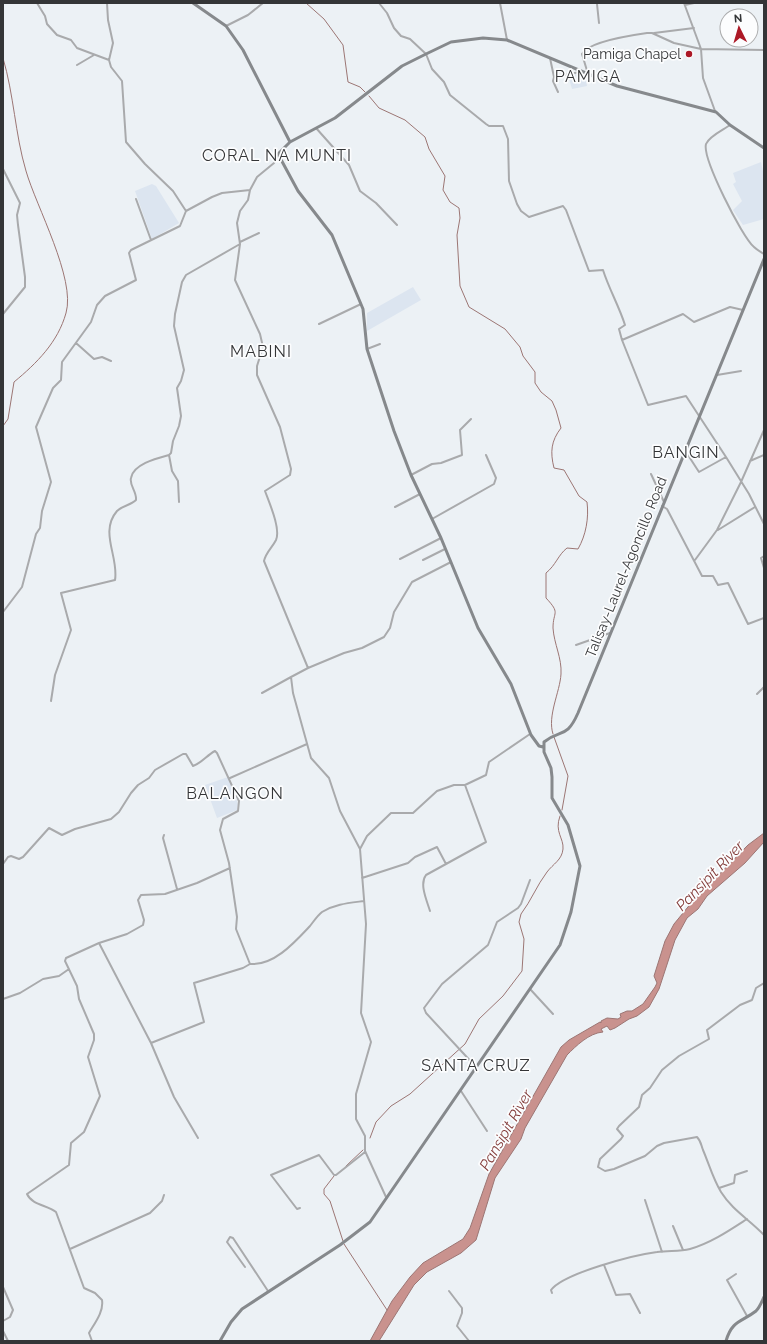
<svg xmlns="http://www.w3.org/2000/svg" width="767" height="1344" font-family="Raleway,sans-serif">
<rect width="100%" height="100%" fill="#ecf1f5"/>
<path fill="#dce5f0" d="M580 73 585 76 587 86 572 89 568 75Z
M761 162 764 176V219L743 225 733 210 742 201 733 184 736 182 733 173Z
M152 184 156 186 179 223 152 239 135 191Z
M413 287 421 300 367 331V313Z
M228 777 238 804 237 810 217 818 205 785Z"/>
<path fill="#c9928e" stroke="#9c7674" d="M764 833V842L745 863 707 896 698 909 687 918 675 940 659 989 649 1007 637 1016 629 1019 615 1028 610 1030 607 1026 601 1029 603 1032C589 1033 576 1046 567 1055L525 1128 521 1139 495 1178 476 1240 461 1253 427 1272 414 1285 379 1341H370L392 1301 410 1277 423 1263 463 1239 470 1228 489 1174 561 1047 569 1040 600 1022 601 1023V1021L607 1018 618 1019 621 1017 620 1014 627 1011H632L643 1004 655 987 657 983 654 976 665 941 674 924 692 902 748 845Z"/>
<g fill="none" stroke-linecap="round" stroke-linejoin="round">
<path stroke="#9c7674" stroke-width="1" d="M306 3 324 19 343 45 348 82 360 87 365 92
M3 58C14 95 15 134 26 171 36 206 76 279 66 313 58 342 37 363 14 382L8 419 3 426
M369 96 379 108 405 120 425 137 429 149 445 176 443 190 450 202 459 208 460 218 457 235 460 286 469 307 505 329 520 347 523 356 535 372V383L541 392 552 401 556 410 561 428C551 441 550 452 554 468L564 470 579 496 587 502C589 518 586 535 578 549L567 548C558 555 556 565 546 573V598C561 614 553 611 553 628 554 644 562 658 561 674 560 692 547 716 553 734
M554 737 568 776 562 810
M370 1138 376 1122 391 1106 410 1094 465 1044 479 1019 503 996 522 971 524 939 519 922 521 914C531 901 537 885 547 872 553 864 562 860 563 849 564 838 554 832 560 816
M346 1166 363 1150
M334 1176 324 1189V1194L330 1201 343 1241
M344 1244 387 1310"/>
<path stroke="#a9aaac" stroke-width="2" d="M37 3 45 16 47 24 57 35 71 40 77 48 109 60
M107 3 108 20 113 43 109 60 111 67 122 81 126 142 145 164 173 191 186 211
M379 3 387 13 394 28 401 36 410 39 426 54 432 69 444 82 450 95 486 124 489 126H503L508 139 509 181 517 204 521 211 529 217 563 206 566 210 589 271 603 270C609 289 619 306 625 325L619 329 622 340 648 405 686 396 726 457
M500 3 507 40
M594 3H607
M684 3 701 49 703 78 715 111
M597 4 599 23
M685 5 694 3
M226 26 248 15 263 3
M654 33 694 28
M550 58 554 77 580 72
M77 65 94 55
M588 74 582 54C588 42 633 35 647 33H652L674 43 701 49 764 50
M554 77 553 81 558 92
M730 125C723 130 709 136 706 144 702 158 742 237 754 247 757 250 761 252 764 254
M316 128 349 165 360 191 376 203 397 225
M278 154 274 163 257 177 250 190 248 200 240 211 237 223 240 244 235 280 260 334 263 347 257 366V375L280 427 291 469 290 475 265 491C269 502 281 529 276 540 272 548 266 552 264 561L308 668
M3 169 20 203 17 215 18 225 25 277V287L3 314
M136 199 151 240
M240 242 259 233
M319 324 361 304
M622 340 683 314 694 322 730 307 743 310
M76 343 94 359 102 357 111 361
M367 349 380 344
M717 375 741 371
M686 452 699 472 726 457 749 494 764 524
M750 461 764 455
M651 474 664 502
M411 475 432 464 441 463 462 455 460 430 471 419
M179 502 178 481 172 471 169 455 171 453 173 441 179 426 181 416 177 388 181 381 184 370 174 326 175 314 182 282 186 275 240 244
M662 506 667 509 702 576H713L718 585 728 583 748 624 764 618
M395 507 420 494
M432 519 494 484 496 478 486 455
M718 530 755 507
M764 556 761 558 764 568
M400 559 441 538
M423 560 445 549
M695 560 717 530 741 482 764 430
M3 612 22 587 36 534 40 528 42 511 51 482 36 427 53 388 61 380 62 362 91 322 97 305 105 296 136 280 129 253 131 250 180 226 186 211 212 197 222 193 250 190
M576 645 610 633
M262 693 291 677
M757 694 764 687
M51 701 55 675 71 630 61 593 115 580C119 557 99 532 117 511 122 506 131 505 136 500 137 492 129 485 131 478 133 464 158 458 169 455
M230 778 307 744
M164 835 163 838 177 889
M360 849 367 836 391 813H413L437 791 454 785H465L486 775 489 762 530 734
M3 864 8 857 11 856 19 859 23 857 49 828 62 835 75 829 111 819 119 812 131 793 138 785 149 778 155 770 183 754H186L193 766C202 763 207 755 215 751L217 753 239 801 238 811 223 819 220 830 229 863 237 917 236 929 250 964 243 968 194 983 204 1022 151 1043
M362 878 408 863 415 857 437 847 446 864
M430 911C427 901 419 884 426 875L486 842 465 785
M99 943 127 934 143 925 144 920 138 900 141 895 165 894 197 883 230 868
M250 964C274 966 295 942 310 926 314 921 317 916 322 912 335 904 349 903 364 901
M764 983 756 988 752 1000 740 1005 707 1030 709 1039 679 1056 662 1070 650 1088 642 1095 639 1107 619 1126 617 1129 623 1136 621 1139 600 1159 598 1167 605 1171 614 1169 645 1156 657 1146 664 1143 697 1137C701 1141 701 1145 703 1150 709 1164 713 1179 721 1192 733 1211 749 1219 764 1235
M530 989 553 1014
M3 999 20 993 43 979 59 976 69 969
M476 1067 426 1013 424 1008 442 984 488 945 497 922 518 908 521 904 530 880
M461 1091 487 1131
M719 1188 734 1183 735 1175 747 1171
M386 1197 365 1151V1136L356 1119V1094L371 1042 361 1013 366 924 360 849 340 811 329 778 311 758 293 693 291 677 308 668 344 653 362 648 384 637 390 628 394 612 412 582 451 562
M645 1200 662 1252
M300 1208 297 1209 271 1175 319 1155 334 1175H336L365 1152
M673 1226 683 1250
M70 1249 150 1213 162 1201 164 1195
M604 1265 616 1295 630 1294 640 1313
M245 1267 227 1242 230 1237 233 1238 268 1291
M736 1274 727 1280 747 1316
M3 1287 13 1310 10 1317 3 1321
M449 1291 462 1308V1313L457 1326 469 1341
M552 1293 551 1290C564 1273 634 1255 657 1252 668 1250 679 1252 690 1249 711 1243 730 1230 747 1219
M3 1331 8 1341
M92 1341 89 1333C94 1324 104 1312 102 1300L95 1293 84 1288 56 1212C47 1205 32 1205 27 1194L69 1165 71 1143 84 1132 100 1096 88 1057 94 1040V1034L79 999 77 986 65 961 66 958 99 943 151 1043 174 1097 198 1138"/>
<path stroke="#86898c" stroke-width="3" d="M193 3 226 26 243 50 290 142 278 154 298 191 332 235 363 309 367 349 394 431 411 475 441 538 478 628 511 684 531 735 539 746 543 747
M290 142 335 118 402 66 426 54 451 42 483 38 507 40 617 86 716 112 730 125 764 148
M220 1341 231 1322 242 1309 340 1245 370 1222 560 945 571 912 580 866 568 825 552 798V777L551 768 544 752V742C561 728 566 740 578 713L764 259
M726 1341C732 1320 742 1322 756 1311 760 1307 762 1301 764 1297"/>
</g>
<circle fill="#ac1826" stroke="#fcfdfe" stroke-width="1.5" cx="689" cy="54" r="4"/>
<g text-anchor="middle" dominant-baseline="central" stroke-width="3.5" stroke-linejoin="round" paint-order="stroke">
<g font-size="14" fill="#343537" stroke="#fcfdfe" text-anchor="end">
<text x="681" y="54">Pamiga Chapel</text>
</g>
<g font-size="14" fill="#343537" stroke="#fcfdfe">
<text transform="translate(626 567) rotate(-68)">Talisay-Laurel-Agoncillo Road</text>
</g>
<g font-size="15" font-style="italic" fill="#833c3a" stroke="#fcfdfe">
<text transform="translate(710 876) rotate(-46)">Pansipit River</text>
<text transform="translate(506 1130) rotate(-60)">Pansipit River</text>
</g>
<g font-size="16" letter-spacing="1" fill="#343537" stroke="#fcfdfe">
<text x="588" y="76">PAMIGA</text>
<text x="277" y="155">CORAL NA MUNTI</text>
<text x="261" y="351">MABINI</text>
<text x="686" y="452">BANGIN</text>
<text x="235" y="793">BALANGON</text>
<text x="476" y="1065">SANTA CRUZ</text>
</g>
</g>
<rect width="767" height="1344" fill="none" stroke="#343537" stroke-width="8"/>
<g transform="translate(739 28) rotate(355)"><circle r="19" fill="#fcfdfe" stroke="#acadae"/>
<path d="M0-3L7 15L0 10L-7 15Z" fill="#ac1826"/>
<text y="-6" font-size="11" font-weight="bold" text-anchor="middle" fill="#343537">N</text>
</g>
</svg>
